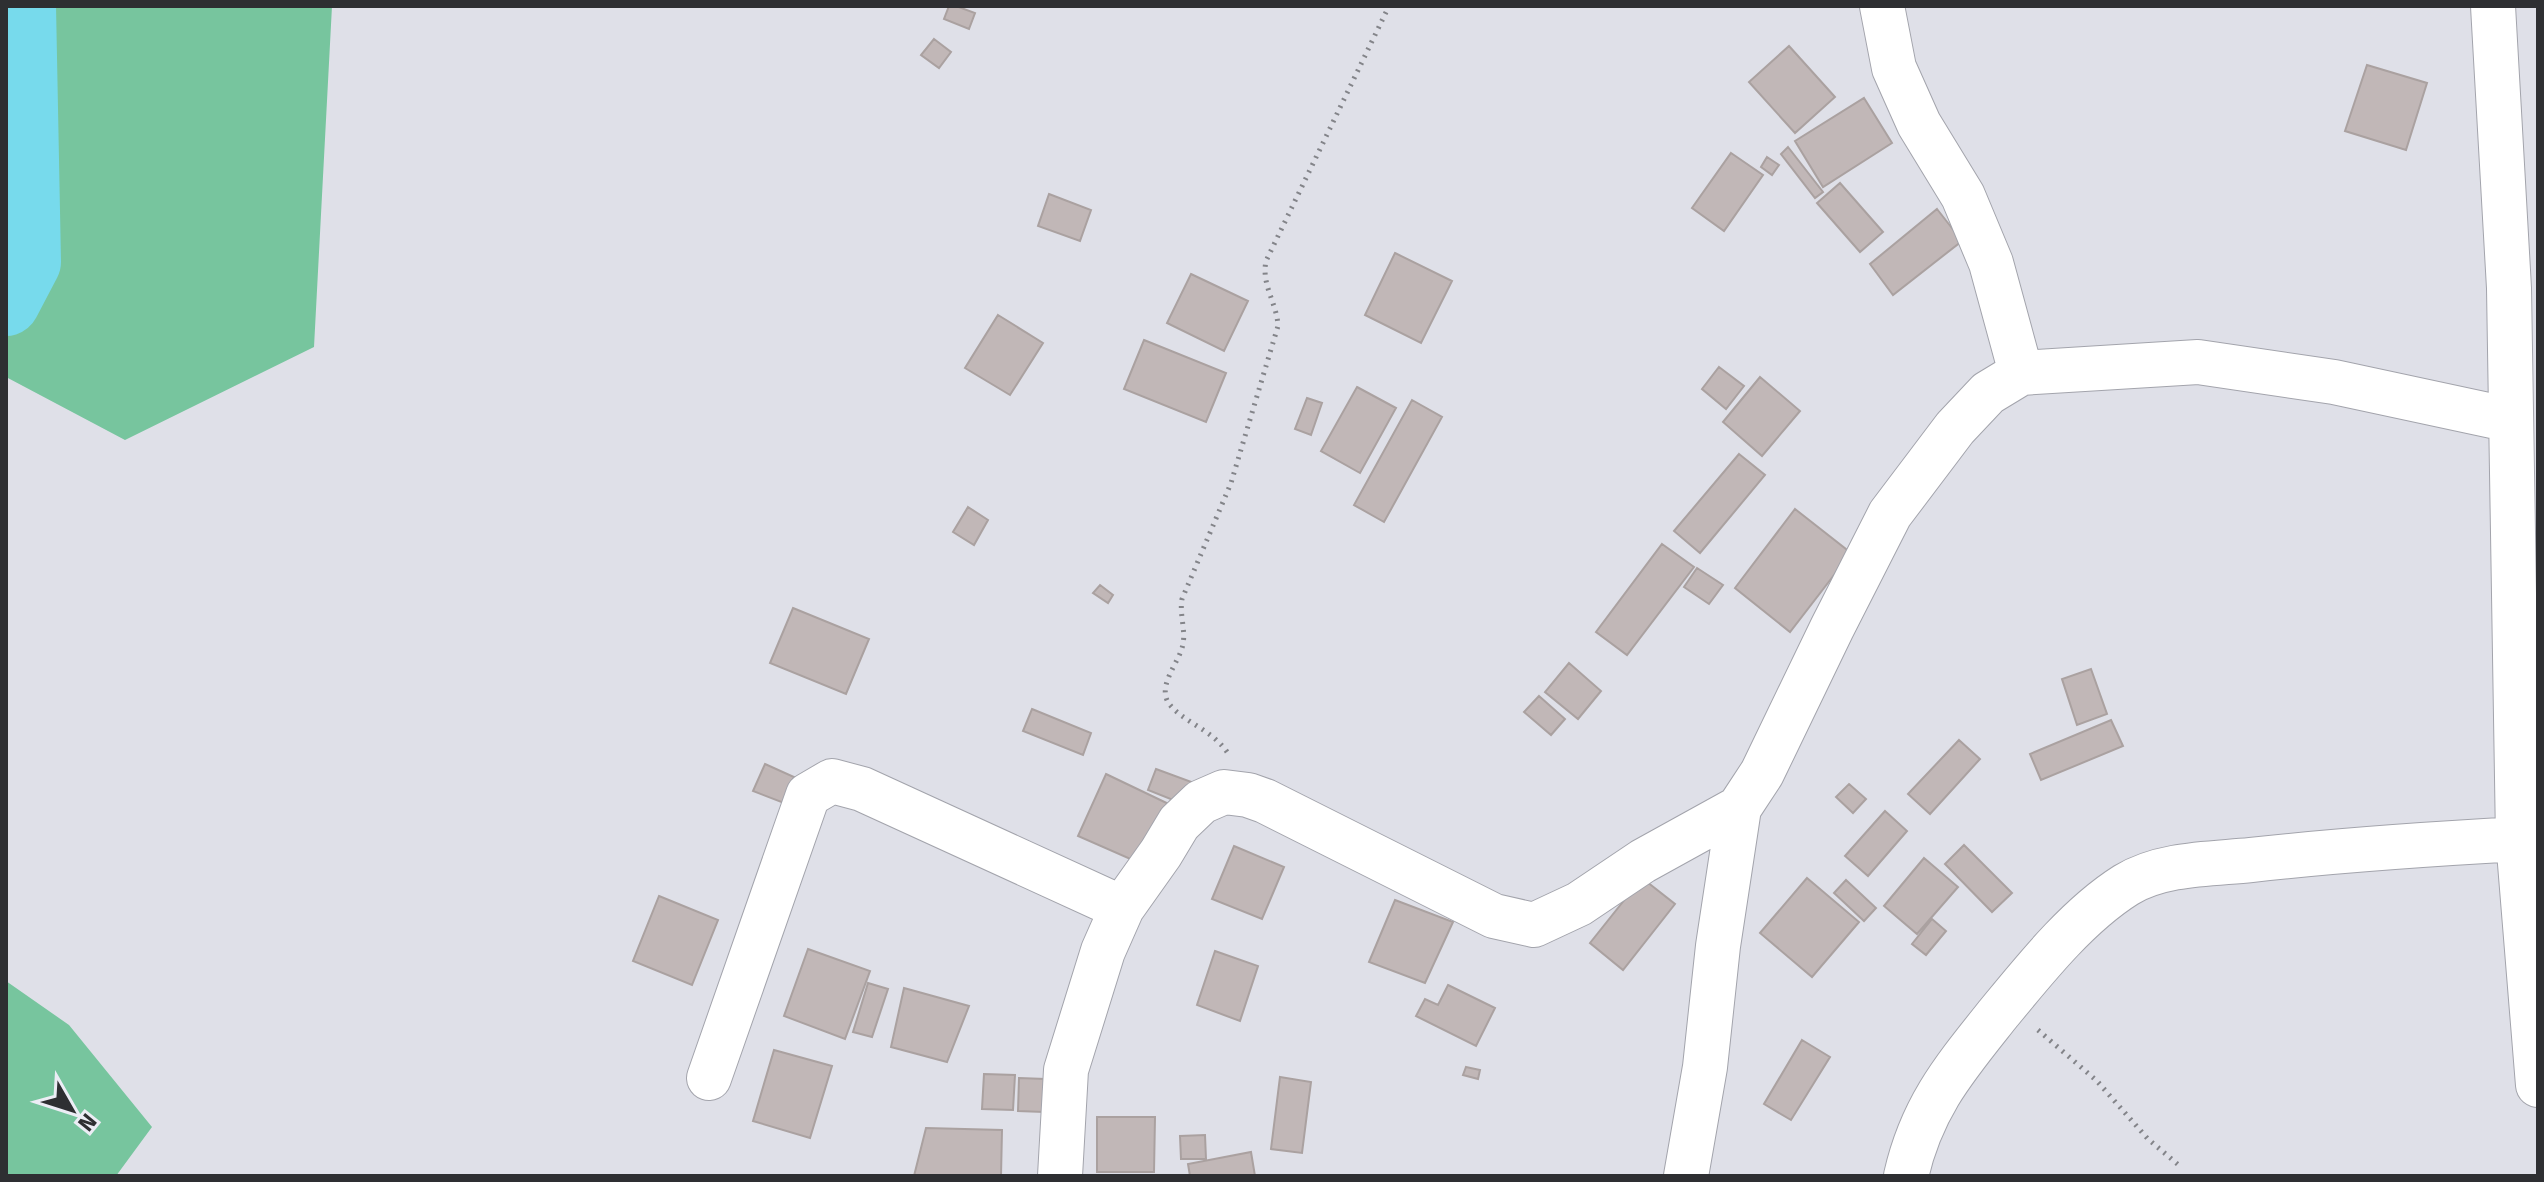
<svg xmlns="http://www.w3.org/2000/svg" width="2544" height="1182" font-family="'Fira Sans',sans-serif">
<rect width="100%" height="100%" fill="#dfe0e8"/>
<path fill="#77c59e" d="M6 6H332L314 347 125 440 6 377Z
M6 981 69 1025 152 1127 116 1176H6Z"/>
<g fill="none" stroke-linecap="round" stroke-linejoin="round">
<path stroke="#77daec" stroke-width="68" d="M6 302 27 262 22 6"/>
</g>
<path fill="#c1b7b7" stroke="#aaa1a0" stroke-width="2" d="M949 6H956L975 13 969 29 944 19Z
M934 39 951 52 939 68 921 55Z
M1789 46 1835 97 1795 133 1749 82Z
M2367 65 2427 83 2406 150 2345 131Z
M1864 98 1892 143 1823 187 1795 141Z
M1788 147 1823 192 1815 198 1781 154Z
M1731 153 1763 175 1724 231 1692 208Z
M1767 157 1779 165 1772 175 1761 167Z
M1840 183 1883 232 1860 252 1817 203Z
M1049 194 1091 210 1080 241 1038 226Z
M1937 209 1962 241 1893 295 1870 264Z
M1395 253 1452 281 1421 343 1365 315Z
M1191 274 1248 301 1224 351 1167 323Z
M998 315 1043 343 1010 395 965 368Z
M1144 340 1226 373 1206 422 1124 389Z
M1719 367 1744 386 1726 409 1702 389Z
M1760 377 1800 411 1762 456 1723 422Z
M1357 387 1396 408 1360 473 1321 451Z
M1307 398 1322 403 1311 435 1295 429Z
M1412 400 1442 417 1384 522 1354 505Z
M1739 454 1765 475 1700 553 1674 531Z
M968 507 988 520 974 545 953 532Z
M1795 509 1851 553 1790 632 1735 588Z
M1662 544 1694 567 1627 655 1596 632Z
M1697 568 1723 585 1709 604 1684 587Z
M1100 585 1113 595 1108 603 1093 593Z
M793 608 869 639 846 694 770 663Z
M1569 663 1601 691 1578 719 1545 692Z
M2091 669 2107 714 2077 725 2062 679Z
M1539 696 1565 719 1551 735 1524 712Z
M1032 709 1091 733 1083 755 1023 731Z
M2111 720 2123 746 2041 780 2030 754Z
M1959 740 1980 759 1930 814 1908 794Z
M765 764 794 777 784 803 753 791Z
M1156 769 1197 784 1188 806 1148 790Z
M1106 774 1175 807 1144 865 1078 836Z
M1849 784 1866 799 1853 813 1836 797Z
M1885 811 1907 831 1868 876 1845 856Z
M1964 845 2012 893 1992 912 1945 864Z
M1234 846 1284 867 1262 919 1212 899Z
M1924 858 1958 887 1917 934 1884 906Z
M1642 878 1675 904 1623 970 1590 943Z
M1807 878 1859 922 1812 977 1760 933Z
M1846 880 1876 908 1864 921 1834 893Z
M659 896 718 920 692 985 633 961Z
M1395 900 1453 922 1425 983 1369 962Z
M1932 919 1946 931 1926 955 1912 944Z
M808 949 870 971 845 1039 784 1016Z
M1215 951 1258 966 1240 1021 1197 1005Z
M868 983 888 989 872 1037 853 1032Z
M1448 985 1495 1008 1476 1046 1416 1016 1425 999 1438 1005Z
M904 988 969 1006 947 1062 891 1047Z
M1802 1040 1830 1057 1791 1120 1764 1104Z
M774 1050 832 1066 810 1138 753 1121Z
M1466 1067 1480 1070 1478 1079 1463 1075Z
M984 1074 1015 1075 1013 1110 982 1109Z
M1280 1077 1311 1082 1302 1153 1271 1149Z
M1019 1078 1045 1079 1044 1112 1018 1111Z
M1097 1117H1155L1154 1172H1097Z
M926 1128 1002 1130 1001 1176H914Z
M1205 1135 1206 1159H1181L1180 1136Z
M1251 1152 1255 1176H1190L1188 1164Z"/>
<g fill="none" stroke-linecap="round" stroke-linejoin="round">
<g stroke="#a3a4ac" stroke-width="46">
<path id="minor" d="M1882 6 1894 68 1919 124 1963 196 1991 263 2021 373
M2493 6 2509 288 2518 839 2538 1085
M709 1078 808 795 832 781 862 789 1122 908
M1060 1176 1066 1070 1103 951 1122 908 1161 853 1179 823 1201 802 1224 792 1248 795 1265 801 1494 916 1534 925 1579 904 1643 861 1739 808
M1686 1176 1705 1067 1718 946 1739 808 1762 773 1832 628 1890 514 1955 428 1988 393 2021 373 2198 362 2334 382 2511 420
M1906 1176C1922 1106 1955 1068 1998 1014 2035 969 2077 916 2126 885 2162 863 2211 864 2251 860 2340 850 2429 844 2518 839"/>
</g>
<path stroke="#838489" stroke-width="5" stroke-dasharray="2 6" stroke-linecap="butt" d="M1227 752C1211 729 1185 723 1170 705 1156 688 1177 665 1182 648 1187 633 1179 615 1182 599L1231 483 1278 326C1277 303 1261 285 1266 261L1389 6
M2038 1030 2097 1081 2148 1139 2181 1167"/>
<use href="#minor" stroke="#fff" stroke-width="44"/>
</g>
<rect width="2544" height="1182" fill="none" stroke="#2e2f32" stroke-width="16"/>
<g transform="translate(72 1110) rotate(129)" stroke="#ecedf5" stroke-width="6" paint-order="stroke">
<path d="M0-6L14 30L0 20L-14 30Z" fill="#2e2f32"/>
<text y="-12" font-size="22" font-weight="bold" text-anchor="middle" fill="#2e2f32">N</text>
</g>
</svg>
